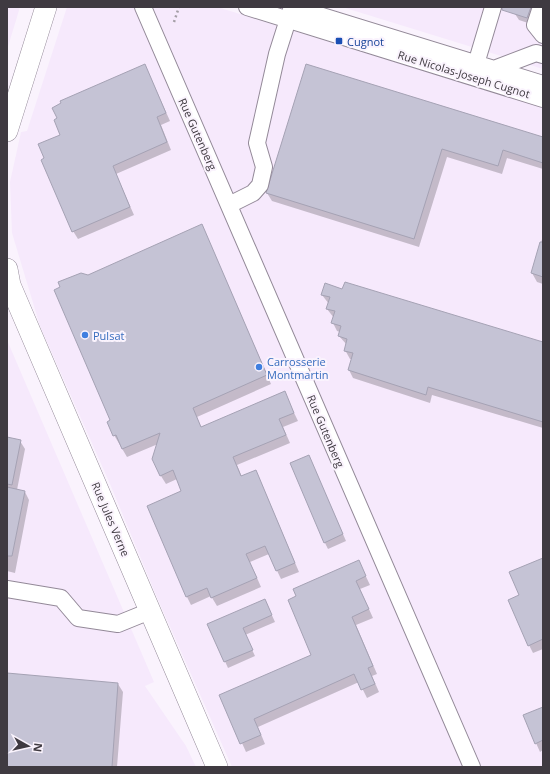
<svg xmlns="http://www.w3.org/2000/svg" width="550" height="774" font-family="'Open Sans',sans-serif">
<rect width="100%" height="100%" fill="#faf3fd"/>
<path fill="#f6e9fc" d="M7 7H20L7 50Z
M67 7H217L543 108V767H232L156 595 110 484 40 326 12 233 10 182 21 132 27 131Z
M342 7H543V69Z
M7 340 154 682 145 686 186 746 196 767H7Z"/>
<path fill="#0003" d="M517 7H538L531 24 519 20 515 14Z
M145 65 170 121 161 125 171 150 116 174 134 215 78 239 73 231 62 136Z
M307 65 543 138V169L507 158 502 174 447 157 419 247 272 201 267 193Z
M202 225 271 384 197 417 201 428 284 392 298 421 283 427 290 443 237 465 242 477 260 480 299 572 281 579 269 554 250 562 261 587 217 606 211 596 191 605 187 597 183 491 177 479 166 484 161 476 153 459 158 444 127 457 114 435 88 277Z
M543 236V284L537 282 532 273Z
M343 290 543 344V428L432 395 430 403 353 378 349 370 352 359H350L345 350 347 345 339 336 340 332 337 331 333 323 334 318 327 309 329 304 322 295Z
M7 438 20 441 25 449 17 490 25 492 29 500 15 573 7 571Z
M309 456 346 541 328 549 325 543Z
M543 559V649L533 653 529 645 520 596Z
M359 562 370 585 360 589 373 618 356 625 377 674 372 676 379 692 367 698 359 682 258 727 265 744 246 752 221 696 312 655Z
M265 600 275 622 245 635 255 656 228 668 208 624Z
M7 674 118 684 123 692 117 767H7Z
M543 708V750L540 752 536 743Z"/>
<path fill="#c5c3d5" stroke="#a5a2b4" d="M502 7H531L527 18 502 10Z
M145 64 166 113 157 117 167 142 113 166 130 207 72 232 41 160 44 158 38 144 60 135 54 120 57 118 52 108 61 103 60 101Z
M306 64 543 137V163L503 150 498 166 442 149 414 239 266 193Z
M202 224 267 375 193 408 201 427 285 391 294 413 279 419 286 435 233 457 241 476 256 470 295 563 276 571 265 546 246 554 257 578 211 598 207 588 186 597 147 506 181 491 173 470 160 476 152 459 160 433 122 449 116 435 113 436 107 422 110 420 54 290 60 287 58 282 81 273 88 275Z
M540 242H543V277L531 273Z
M345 282 543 342V422L428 387 426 395 348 370 353 353 344 351 347 339 338 336 341 326 331 323 335 311 326 309 330 297 321 295 325 283 342 289Z
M7 437 21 440 12 485 7 484Z
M309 455 343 534 324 543 290 463Z
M7 487 25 491 12 556H7Z
M543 558V639L528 646 508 600 519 595 509 572Z
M359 560 366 576 356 581 369 609 352 617 373 666 368 668 375 684 361 690 354 674 254 719 261 735 240 744 219 695 311 655 288 600 296 596 293 589Z
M265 599 272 615 243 628 253 650 224 662 207 624Z
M7 673 118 683 112 767H7Z
M543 707V740L535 744 523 715Z"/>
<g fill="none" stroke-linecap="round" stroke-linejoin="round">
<g stroke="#938998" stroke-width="18">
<path id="minor" d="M143 7 472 767
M247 7 543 99
M293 7 543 84
M541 7 535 25 543 35
M494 69 536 53 543 55
M473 74 493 7
M229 205 253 193 260 185 264 167 257 143 277 54 291 10
M7 589 61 598 78 618 118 624 150 611"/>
</g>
<g stroke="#938998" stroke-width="22">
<path id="major" d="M7 131 46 7
M7 269 10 285 217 767"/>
</g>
<path stroke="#a49ea6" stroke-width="2.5" stroke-dasharray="2 3" stroke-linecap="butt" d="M174 22 179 7"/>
<use href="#minor" stroke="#fff" stroke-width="16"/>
<use href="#major" stroke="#fff" stroke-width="21"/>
</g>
<rect fill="#1a4fb4" stroke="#faf3fd" stroke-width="1.5" x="335" y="37" width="8" height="8" rx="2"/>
<g fill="#3f7fe0" stroke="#faf3fd" stroke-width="1.5">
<circle cx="85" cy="335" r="4"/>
<circle cx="259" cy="367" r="4"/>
</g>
<g text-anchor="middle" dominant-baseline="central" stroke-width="4" stroke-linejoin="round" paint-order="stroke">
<g font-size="11" fill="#164399" stroke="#faf3fd" text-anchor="start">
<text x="347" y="41">Cugnot</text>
</g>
<g font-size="11" fill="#3f3a41" stroke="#faf3fd">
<text transform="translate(464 74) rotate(17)">Rue Nicolas-Joseph Cugnot</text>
<text transform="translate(198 134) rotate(66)">Rue Gutenberg</text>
<text transform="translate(326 431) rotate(67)">Rue Gutenberg</text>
<text transform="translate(111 519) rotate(67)">Rue Jules Verne</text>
</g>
<g font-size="11" fill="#366cbe" stroke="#faf3fd" text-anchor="start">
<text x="93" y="335">Pulsat</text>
<text x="267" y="361">Carrosserie<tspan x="267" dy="13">Montmartin</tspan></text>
</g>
</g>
<rect width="550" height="774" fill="none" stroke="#3f3a41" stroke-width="16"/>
<g transform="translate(28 746) rotate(98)" stroke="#faf3fd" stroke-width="3" paint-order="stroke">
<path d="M0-3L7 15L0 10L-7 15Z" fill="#3f3a41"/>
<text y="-6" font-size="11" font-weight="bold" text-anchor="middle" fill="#3f3a41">N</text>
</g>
</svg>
